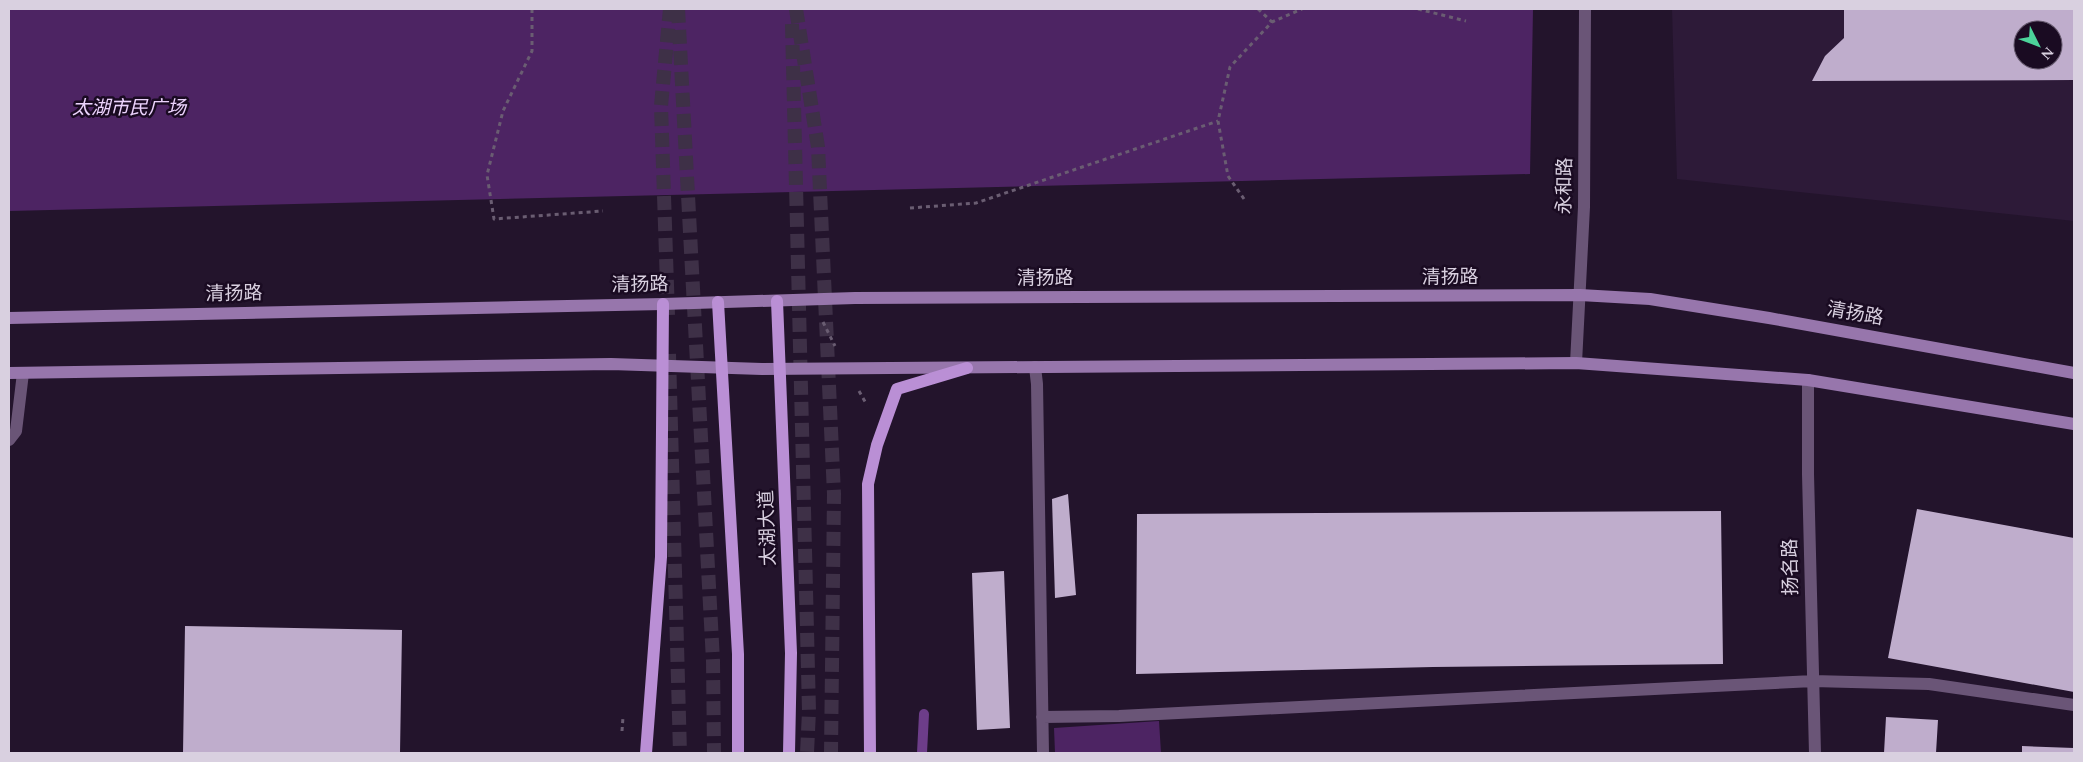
<svg xmlns="http://www.w3.org/2000/svg" width="2083" height="762" font-family="Spectral,'Noto Sans SC',serif">
<rect width="100%" height="100%" fill="#23142c"/>
<path fill="#2d1a38" fill-rule="evenodd" d="M1672 9H2074V221L1677 179ZM2023 30H2053V60H2023Z"/>
<path fill="#4d2463" d="M9 9H1533L1530 174 9 211Z
M1159 721 1161 753H1055L1054 728Z"/>
<g fill="none" stroke-linecap="round" stroke-linejoin="round">
<path stroke="#6d3d89" stroke-width="10" d="M922 753 924 714"/>
</g>
<path fill="#bfadcc" fill-rule="evenodd" d="M1844 9H2074V80L1812 81 1825 56 1844 38ZM2023 30H2053V60H2023Z
M1068 494 1076 595 1055 598 1052 499Z
M1917 509 2074 538V692L1888 658Z
M1721 511 1723 664 1433 667 1136 674 1137 514Z
M1004 571 1010 728 977 730 972 573Z
M185 626 402 630 400 753H183Z
M1886 717 1938 720 1936 753H1884Z
M2022 746 2074 748V753H2022Z"/>
<g fill="none" stroke-linecap="round" stroke-linejoin="round">
<path stroke="#3e3047" stroke-width="14" stroke-dasharray="14 7" stroke-linecap="butt" d="M678 9 713 661 714 753
M796 9 818 147 834 494 831 753
M792 24 809 711 807 753
M668 315 661 106 670 9
M669 354 680 753"/>
<path stroke="#6a5d72" stroke-width="3" stroke-dasharray="4 4" stroke-linecap="butt" d="M532 9V51L503 111 487 175 494 219 603 211
M1258 9 1272 22
M1418 9 1466 21
M1244 199 1228 176 1218 121 1230 67 1272 22 1302 9
M910 208 976 203 1218 121
M823 322 835 346
M859 391 867 405
M622 731 623 717"/>
<path stroke="#6a5577" stroke-width="12" d="M1035 367 1037 384 1043 753
M1808 380V474L1815 753
M9 440 16 431 23 373
M1042 717 1119 716 1813 681 1929 684 2074 705"/>
<path stroke="#6a5577" stroke-width="12" d="M1576 363 1584 207 1585 9"/>
<path stroke="#9776ac" stroke-width="12" d="M9 318 663 304 855 298 1580 295 1650 299 1769 318 2074 373
M9 373 611 364 762 369 1576 363 1808 380 2074 424"/>
<path stroke="#ba8fd5" stroke-width="12" d="M777 301 791 653 789 753
M718 302 738 654V753
M646 753 661 557 663 304
M870 753 868 484 877 445 897 389 967 368"/>
</g>
<g text-anchor="middle" dominant-baseline="central" stroke-width="5" stroke-linejoin="round" paint-order="stroke">
<g font-size="19" font-style="italic" fill="#ecd3fd" stroke="#1a0b22">
<text x="129" y="108">太湖市民广场</text>
</g>
<g font-size="19" fill="#d9d0e0" stroke="#1a0b22">
<text transform="translate(1565 186) rotate(-89)">永和路</text>
<text x="1450" y="277">清扬路</text>
<text x="1045" y="278">清扬路</text>
<text transform="translate(640 285) rotate(-1)">清扬路</text>
<text transform="translate(234 294) rotate(-1)">清扬路</text>
<text transform="translate(1855 314) rotate(10)">清扬路</text>
<text transform="translate(768 528) rotate(-92)">太湖大道</text>
<text transform="translate(1791 567) rotate(-91)">扬名路</text>
</g>
</g>
<rect width="2083" height="762" fill="none" stroke="#d9d0e0" stroke-width="20"/>
<g transform="translate(2038 45) rotate(132)"><circle r="24" fill="#1a0b22" stroke="#665a6e"/>
<path d="M0-4L9 19L0 12L-9 19Z" fill="#4cd39a"/>
<text y="-8" font-size="14" font-weight="bold" text-anchor="middle" fill="#d9d0e0">N</text>
</g>
</svg>
